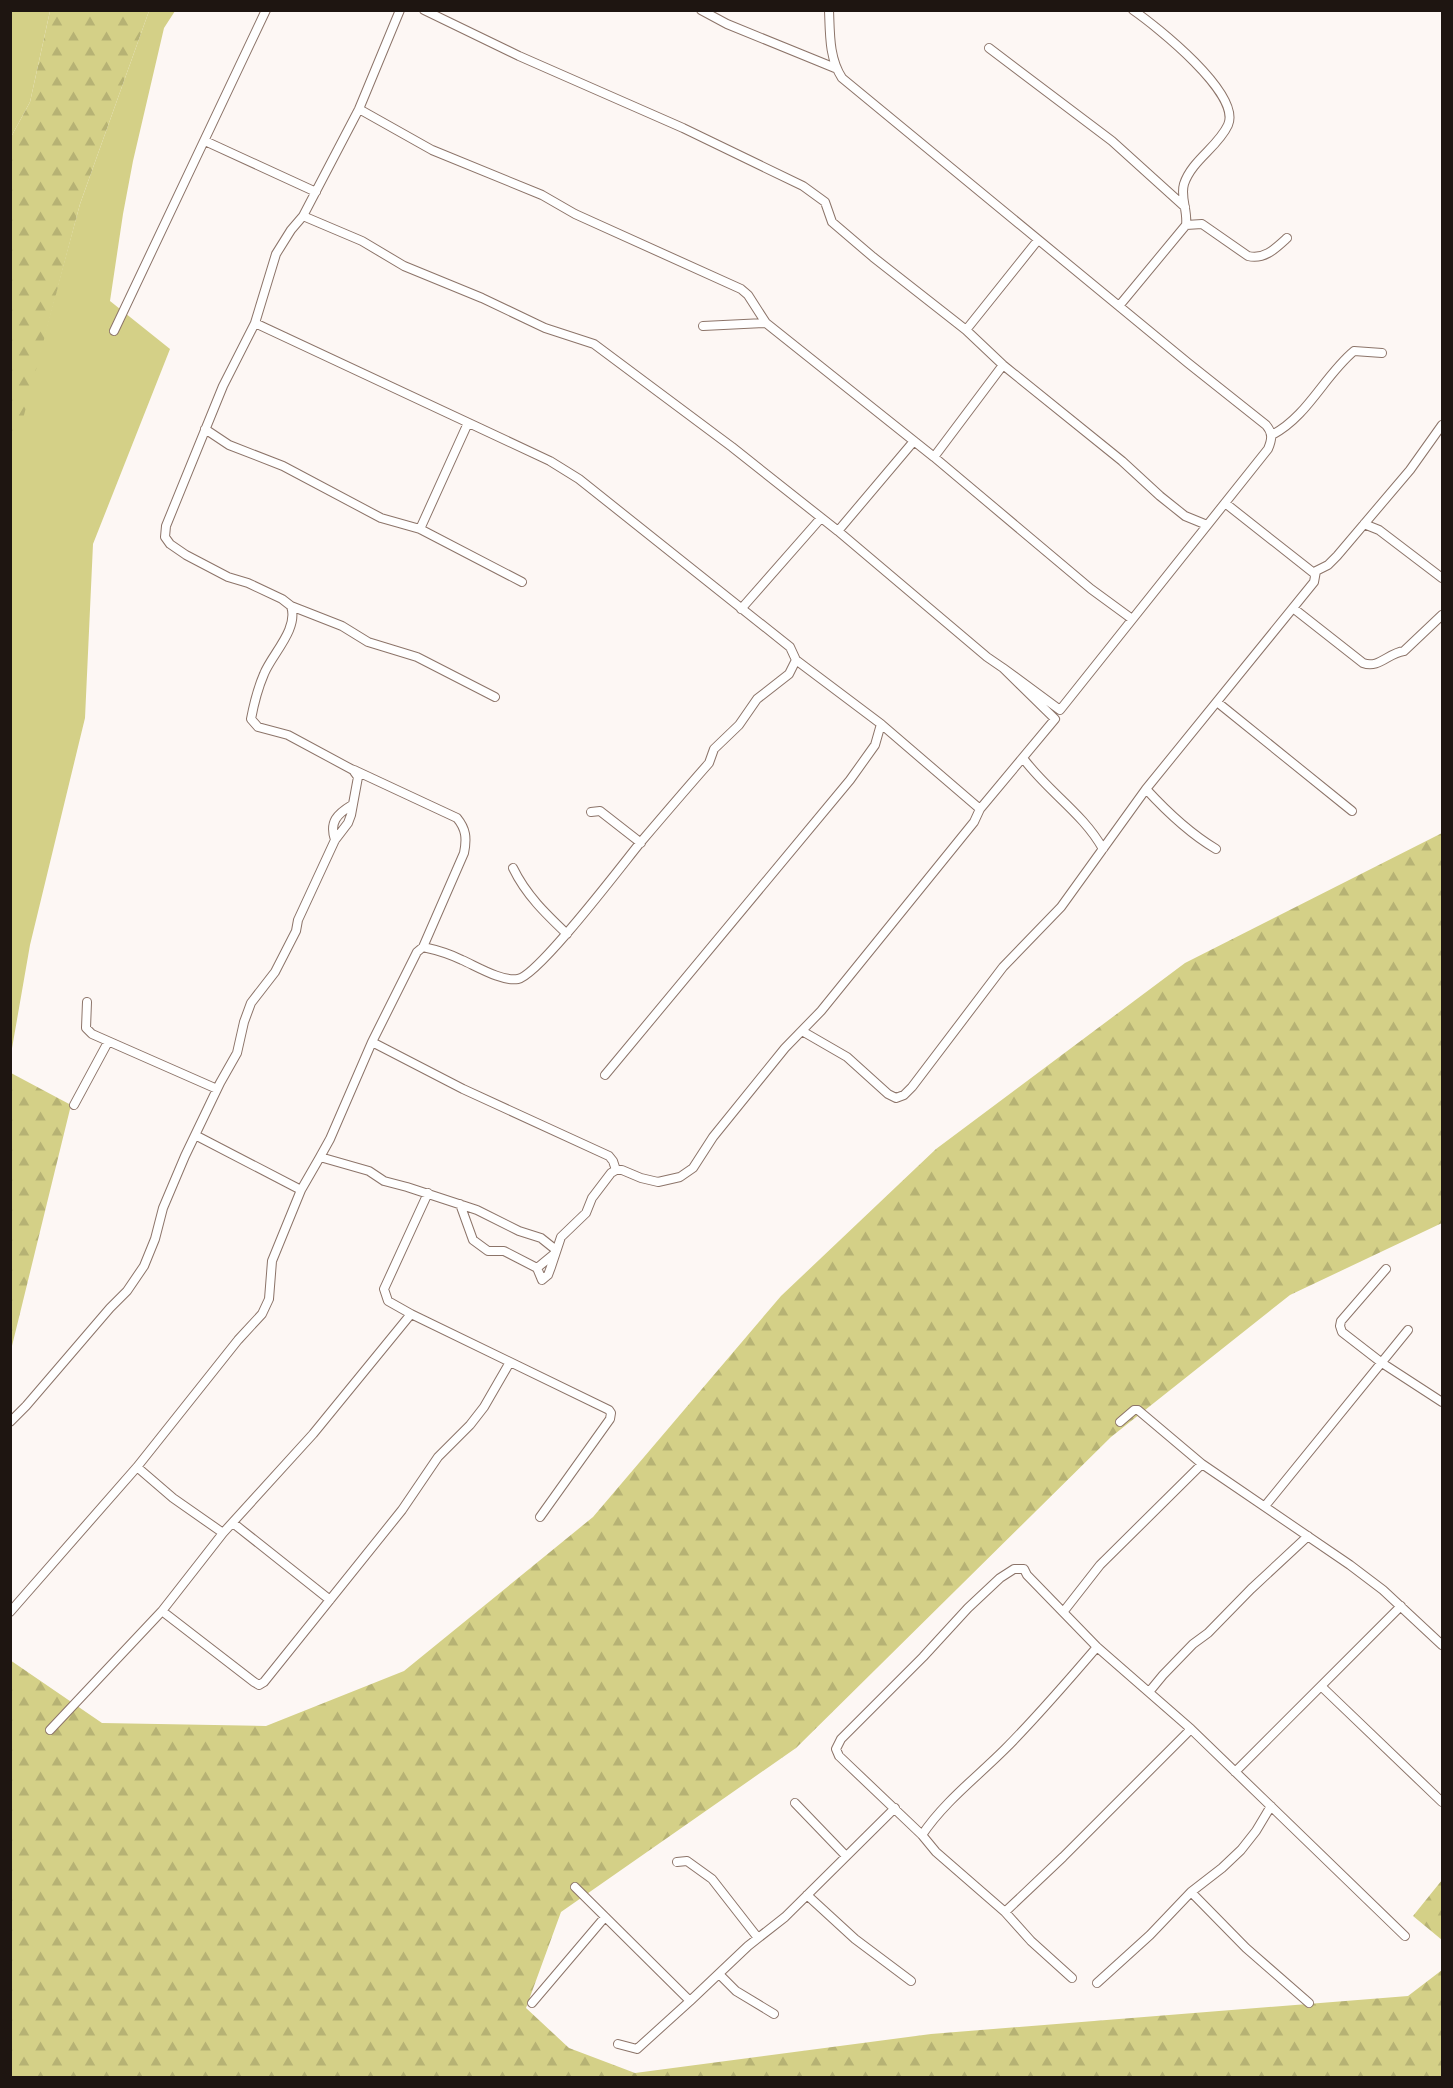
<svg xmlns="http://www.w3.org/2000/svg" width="1453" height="2088" font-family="Quicksand,sans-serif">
<defs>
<pattern id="forest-firs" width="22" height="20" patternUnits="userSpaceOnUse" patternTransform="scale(1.5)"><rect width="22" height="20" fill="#d4d087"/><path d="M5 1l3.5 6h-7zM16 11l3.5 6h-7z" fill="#b6b274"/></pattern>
</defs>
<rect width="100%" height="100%" fill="#fdf7f4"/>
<path fill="#d4d087" d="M11 11H50L30 102 11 137Z
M149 11H175L164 28 133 161 123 214 110 301 170 349 93 544 85 718 30 945 11 1054 12 455 80 204Z"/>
<path fill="url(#forest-firs)" d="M50 11H149L80 204 11 464V137L30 102Z
M1442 833V1223L1290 1295 1111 1437 796 1748 561 1912 526 2008 569 2048 635 2073 931 2034 1408 1996 1442 1970V2077H11L10 1660 102 1723 266 1726 404 1671 593 1517 781 1296 936 1149 1185 963Z
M11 1073 71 1105 11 1350Z
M1442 1880V1940L1413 1916Z"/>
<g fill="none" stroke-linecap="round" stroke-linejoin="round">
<g stroke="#8c7469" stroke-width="10">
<path id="street" d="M400 10 359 109 303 216 291 230 276 254 255 323 223 386 166 526 165 537 170 544 186 555 228 577 248 583 282 599 291 606 342 626 368 642 417 657 495 697
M424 10 519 56 683 128 803 186 825 202 832 222 873 257 966 330 1003 365 1122 461 1160 496 1185 516 1207 525
M701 10 727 24 835 68
M989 48 1112 141 1185 207
M359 109 432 150 542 195 575 214 741 289 748 295 766 323 934 457 1091 589 1132 619
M205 141 316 192
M303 216 362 241 404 266 482 298 545 328 594 344 732 447 838 531 987 657 1003 668
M1186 225 1202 224 1248 256C1264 260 1275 249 1287 238
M1119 306 1186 225C1188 211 1180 197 1184 184 1192 160 1218 147 1228 125 1242 94 1156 26 1133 10
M255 323 550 461 579 479 790 647 796 660 881 724 980 809
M703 326 766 323
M966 330 1038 240
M114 331 266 10
M205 429 229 445 283 466 381 518 420 529 522 582
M1272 435C1308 416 1324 376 1354 351L1382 353
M934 457 1003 365
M1225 503 1315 574
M1364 524 1379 530 1442 578
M420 529 468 423
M838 531 914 441
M1293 608 1363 663C1379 669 1388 653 1404 651L1442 615
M741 609 821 518
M1217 702 1352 811
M1023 758C1047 791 1083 813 1103 849
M354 770 457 818C466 829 467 838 464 853L423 947
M1146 789C1168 813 1189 833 1216 849
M591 812 600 811 641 843
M335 840C329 822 337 814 352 805
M513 868C526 895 546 914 567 934
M87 1002 86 1028 92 1034 217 1089
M802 1031 847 1057 888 1094 896 1098 904 1095 912 1087 1003 967 1061 907 1146 789 1314 582 1316 571 1328 565 1337 556 1410 470 1442 425
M372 1042 463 1089 609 1156 613 1161 616 1170
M605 1075 850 780 875 745 881 724
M74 1105 108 1042
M320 1157 330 1139 372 1042 417 952 423 947C437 950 450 954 462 960 476 966 502 982 518 979 539 975 622 865 640 843 663 816 686 789 709 763L714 749 739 725 757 699 789 674 796 660
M301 1190 320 1157 369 1171 384 1181 407 1187 477 1210 519 1231 541 1238 556 1250
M428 1193 384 1289 388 1301 411 1314 313 1434 223 1533 162 1611 254 1682 259 1685 264 1682 402 1510 438 1457 470 1425 484 1407 510 1362
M460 1204 473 1240 488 1251H504L537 1268 542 1280 548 1275 551 1267 561 1237 586 1213 592 1198 611 1173 616 1170H622L641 1178 658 1182 680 1177 693 1168 713 1137 785 1048 821 1011 974 822 980 809 1055 719 1003 668 1060 710 1268 449C1272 440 1273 433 1266 425L1188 363 842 78C829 58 830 34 829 10
M537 1268 554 1254
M1386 1269 1341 1321 1340 1326 1342 1332 1382 1363 1442 1402
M411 1314 609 1410 611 1413 610 1419 540 1517
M10 1422 26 1406 110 1308 127 1291 144 1266 155 1239 163 1208 185 1156 220 1083 237 1053 244 1022 251 1003 275 972 296 931 298 920 335 840 348 823 351 815 358 777 353 770 288 735 258 727 251 719C254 703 258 688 264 674 272 654 299 629 291 606
M1120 1422 1134 1410H1138L1202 1464 1350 1565 1383 1590 1442 1645
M137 1467 173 1498 223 1533
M1265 1506 1408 1330
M233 1523 330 1600
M1064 1611 1100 1565 1202 1464
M10 1612 137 1467 238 1340 262 1314 269 1299 272 1261 301 1190 195 1135
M1322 1687 1442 1802
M1149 1692 1163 1675 1193 1644 1208 1633 1251 1589 1308 1536
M50 1730 162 1611
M1235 1772 1401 1606
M795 1803 846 1856
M922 1835 839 1756 836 1749 841 1739 923 1657 968 1608 1000 1578 1014 1569H1024L1027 1575 1097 1647 1191 1729 1405 1936
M677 1862 687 1861 712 1879 758 1938
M575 1887 690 2001 748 1946 785 1917 895 1808
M1191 1892 1246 1948 1309 2003
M807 1895 855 1939 911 1981
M1005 1912 1063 1857 1191 1729
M719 1974 736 1991 774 2014
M1072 1978 1031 1941 1005 1912 936 1852 922 1835C944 1802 977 1777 1005 1749 1037 1717 1067 1682 1097 1647
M1097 1983 1150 1935 1191 1892 1222 1868 1241 1850 1256 1831 1271 1806
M532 2003 605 1917
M618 2044 637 2049 690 2001"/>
</g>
<use href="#street" stroke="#fff" stroke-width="8"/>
</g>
<rect width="1453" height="2088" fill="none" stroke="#1e1511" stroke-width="24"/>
</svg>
